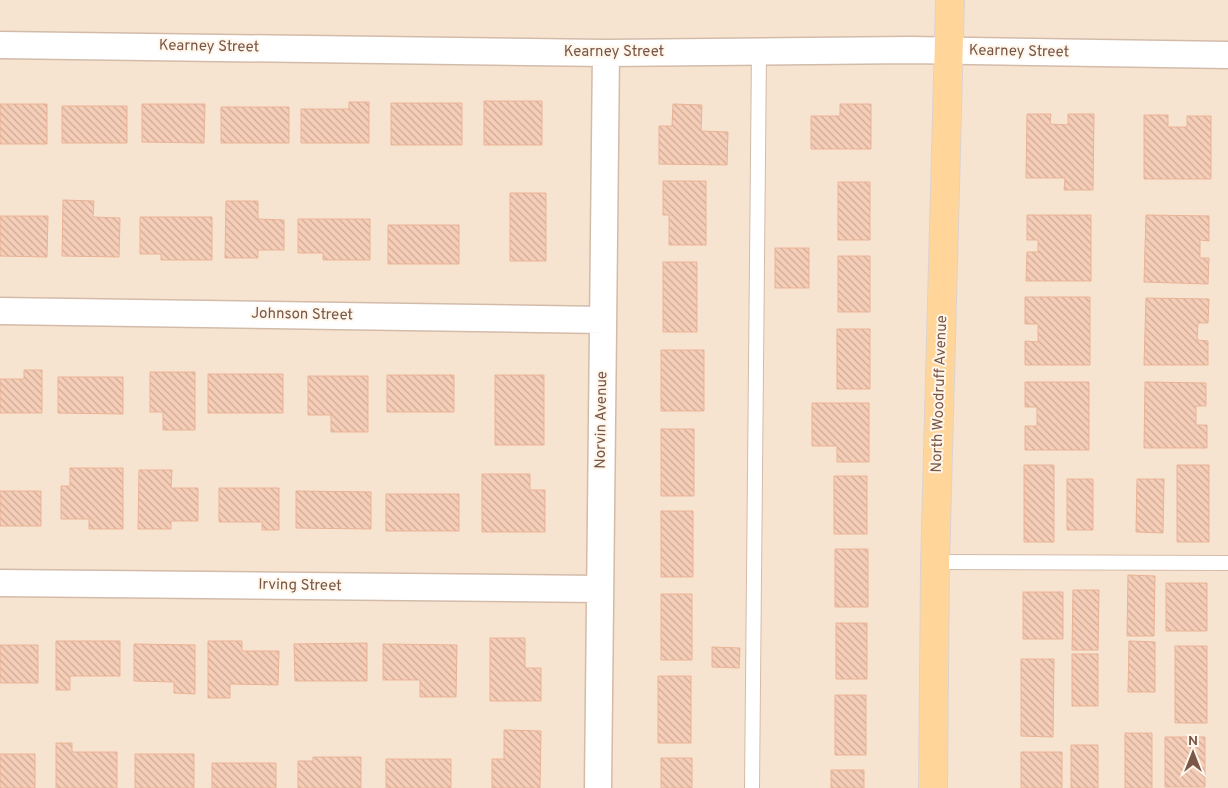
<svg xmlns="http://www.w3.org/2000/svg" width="1228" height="788" font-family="Overpass,sans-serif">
<defs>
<pattern id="building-back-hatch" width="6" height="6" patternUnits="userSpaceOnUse" patternTransform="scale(1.25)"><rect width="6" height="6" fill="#f6ceb8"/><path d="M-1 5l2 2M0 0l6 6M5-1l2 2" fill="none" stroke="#ccaa97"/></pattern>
</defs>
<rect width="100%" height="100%" fill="#fef2e3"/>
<path fill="#f7e4d0" d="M0 0H1228V788H0Z"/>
<path fill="url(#building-back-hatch)" stroke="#eab396" d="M484 101H542V145H484Z
M349 102H369V143H301V109H349Z
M391 103H462V145H391Z
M0 104H47V144H0Z
M142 104H205L204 143 142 142Z
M673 104 702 105 701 131 728 132 727 165 659 164V126H672Z
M840 104H871V149H811V116H840Z
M62 106H127V143H62Z
M221 107H289V143H221Z
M1027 114H1051L1050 124 1068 125V114H1094L1093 190H1064L1065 178H1026Z
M1144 115H1168V127H1187V116H1211V179H1144Z
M663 181H706V245H669V215H663Z
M838 182H870V240H838Z
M510 193H546V261H510Z
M63 200 94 201 93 217 120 218 119 257 62 256Z
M226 201H258V219L284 220V250H258V258H225Z
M1027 215H1091V281H1026L1027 252H1038V240H1027Z
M1146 215 1209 216V241L1200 240V258H1209L1208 284 1144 282Z
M0 216H48L47 257 0 256Z
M140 217H212V260H161V254H140Z
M298 219H370V260H323V253H298Z
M388 225H459V264H388Z
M775 248H809V288H775Z
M838 256H870V312H838Z
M663 262H697V332H663Z
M1025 297H1090V365H1025V341L1038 342V324H1025Z
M1146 298 1209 299 1208 323H1198L1197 340 1208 341V365H1144Z
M837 329H870V389H837Z
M661 350H704V411H661Z
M24 370H42V413H0V379H24Z
M150 372H195V430H163V412H150Z
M208 374H283V413H208Z
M387 375H454V412H387Z
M495 375H544V445H495Z
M308 376H368V432H331V415H308Z
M58 377H123V414L58 413Z
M1025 382H1089V450H1025V426H1037V407H1025Z
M1145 382 1206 383V406H1196V425H1207V448H1144Z
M812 403H869V462H837V446H812Z
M661 429H694V496H661Z
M1024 465H1054V542H1024Z
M1177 465H1209V542H1177Z
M70 468H123V529H89V519H61V486H70Z
M139 470H172L171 488H198V521H171V529H138Z
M482 474H530V490H545V532H482Z
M834 476H867V534H834Z
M1067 479H1093V530H1067Z
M1137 479H1164L1163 533 1136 532Z
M219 488H279V530H262V522H219Z
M0 491H41V526H0Z
M296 491 371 492V529L296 528Z
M386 494H459V531H386Z
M661 511H693V577H661Z
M835 549H868V607H835Z
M1128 575 1155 576 1154 636H1127Z
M1166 583H1207V631H1166Z
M1073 590H1099L1098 650H1072Z
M1023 592H1063V639H1023Z
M661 594H692V660H661Z
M836 623H867V679H836Z
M490 638H525V668H541V701H490Z
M56 641H120V676H70V690H56Z
M208 641H242V651H279L278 685 230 684V698H208Z
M1129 641 1155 642V692H1128Z
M367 643V681H295L294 644Z
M134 644 195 645V694L174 693V682L134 681Z
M383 644 457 645 456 697H420V680H383Z
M0 645H38V683H0Z
M1175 646H1207V723H1175Z
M712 647 740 648 739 668 712 667Z
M1072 654H1098V706H1072Z
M1021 659H1054L1053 737 1021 736Z
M658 676H691V743H658Z
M835 695H866V755H835Z
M504 730 541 731 540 788H492V759H504Z
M1125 733H1152V788H1125Z
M1165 737H1205V787H1165Z
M56 743H72V752H117V788H56Z
M1071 745H1098V788H1071Z
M1021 752H1062V788H1021Z
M0 754H35V788H0Z
M135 754H194V788H135Z
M313 757H361V788H298V761H313Z
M661 758H692V788H661Z
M386 759H451V788H386Z
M212 763H276V788H212Z
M831 770H864V788H831Z"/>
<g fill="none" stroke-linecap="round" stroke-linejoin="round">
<g stroke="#d3bbaa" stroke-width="16">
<path id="service" d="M935 562 1228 563
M752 788 759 51"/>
</g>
<g stroke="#d3bbaa" stroke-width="29">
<path id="minor" d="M0 45 606 53 910 50 1228 55
M0 311 603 320
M0 583 599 589
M598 788 606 53"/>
</g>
<g stroke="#dcd3cf" stroke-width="30">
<path id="primary" d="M933 788 935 566 950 0"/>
</g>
<use href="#service" stroke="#fff" stroke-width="14"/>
<use href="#minor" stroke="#fff" stroke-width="26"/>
<use href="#primary" stroke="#ffd599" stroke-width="28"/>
</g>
<g text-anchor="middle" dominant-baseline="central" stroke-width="4" stroke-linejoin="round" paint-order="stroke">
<g font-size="15" fill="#795646" stroke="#fff6eb">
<text transform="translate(209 47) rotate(1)">Kearney Street</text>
<text x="614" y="52">Kearney Street</text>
<text transform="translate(1019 52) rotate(1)">Kearney Street</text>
<text transform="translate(302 315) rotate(1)">Johnson Street</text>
<text transform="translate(940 394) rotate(-88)">North Woodruff Avenue</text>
<text transform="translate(602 420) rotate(-89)">Norvin Avenue</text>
<text transform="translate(300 586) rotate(1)">Irving Street</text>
</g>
</g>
<g transform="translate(1193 753)" stroke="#fff6eb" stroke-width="4" paint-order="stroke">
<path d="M0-4L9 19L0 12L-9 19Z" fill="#795646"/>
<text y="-8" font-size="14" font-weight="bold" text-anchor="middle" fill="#795646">N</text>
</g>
</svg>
